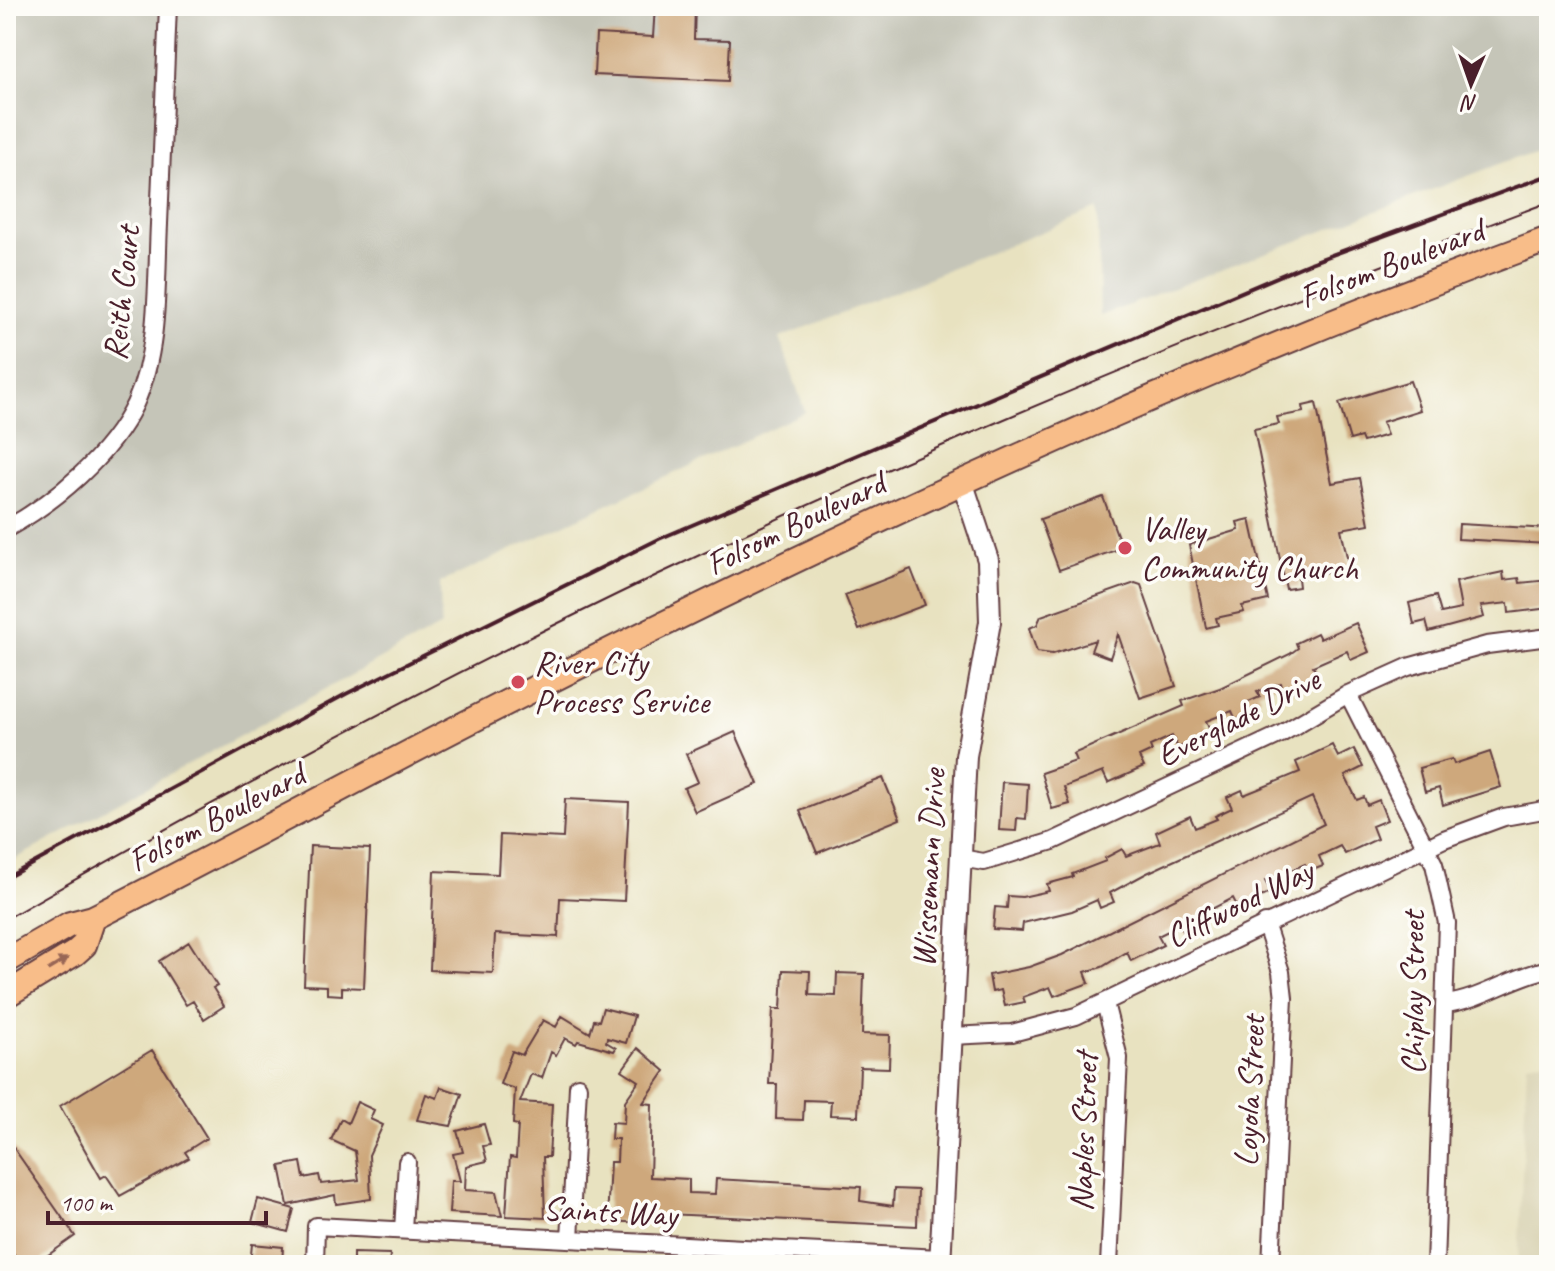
<svg xmlns="http://www.w3.org/2000/svg" width="1555" height="1271" font-family="Caveat,sans-serif">
<rect width="100%" height="100%" fill="#fdfcf7"/>
<filter id="ink" filterUnits="userSpaceOnUse"><feTurbulence type="fractalNoise" baseFrequency=".0125" numOctaves="2"/><feDisplacementMap in="SourceGraphic" scale="16" xChannelSelector="R" yChannelSelector="G"/><feConvolveMatrix kernelMatrix="1 2 1 2 8 2 1 2 1" color-interpolation-filters="sRGB"/></filter>
<filter id="wash" filterUnits="userSpaceOnUse"><feTurbulence type="fractalNoise" baseFrequency=".006" numOctaves="4" result="noise"/><feDisplacementMap in="SourceGraphic" scale="32" xChannelSelector="R" yChannelSelector="G"/><feGaussianBlur stdDeviation="1.8" result="paint"/><feColorMatrix in="noise" values="0 0 0 0 0 0 0 0 0 0 0 0 0 0 0 0 0 1.4 0 .05"/><feComposite in="paint" operator="in"/></filter>
<g filter="url(#wash)">
<rect width="100%" height="100%" fill="#e8e2c0"/>
<path fill="#d8d1b1" d="M1549 1060V1265H1518L1527 1063Z"/>
<path fill="#c5c5b8" d="M6 6H1549V145L1100 316 1098 209 780 338 805 412 440 583 441 626 6 864Z"/>
<g id="blocks">
<path fill="#cea87c" d="M655 6H695L694 39 730 40 728 81 594 75 596 34 653 37Z
M1410 381 1420 410 1382 422 1387 435 1363 442 1361 437 1350 440 1339 403Z
M1316 403 1332 483 1360 478 1369 524 1341 529 1351 576 1338 578 1337 570 1298 578 1299 587 1286 589 1254 429 1279 424 1277 417 1304 412 1303 406Z
M1103 497 1122 548 1059 570 1040 519Z
M1250 519 1268 600 1242 606 1244 612 1216 618 1218 625 1206 628 1189 545 1239 530 1237 522Z
M1459 524 1549 529V544L1458 539Z
M911 569 925 605 859 630 845 595Z
M1503 572 1504 580 1519 578 1520 583 1549 580V608L1509 613 1508 603 1481 606 1484 617 1429 632 1426 621 1414 624 1409 603 1436 596 1441 613 1461 609 1456 582Z
M1135 583 1141 585 1176 686 1140 698 1118 634 1110 658 1091 651 1095 640 1052 654 1037 652 1029 628 1037 625 1041 616Z
M1356 623 1369 652 1351 660 1347 651 1313 666 1319 678 1284 695 1280 683 1257 692 1260 697 1246 703 1251 713 1236 720 1232 711 1206 721 1211 733 1178 748 1172 736 1150 746 1152 751 1139 757 1144 767 1108 783 1103 772 1064 787 1070 804 1052 809 1041 773 1076 761 1073 754 1184 706 1182 701 1220 688 1290 654 1298 648 1296 643 1317 633 1320 639Z
M735 732 758 784 695 812 684 788 698 782 686 754Z
M1332 745 1338 757 1354 749 1363 767 1345 776 1357 800 1364 797 1367 805 1379 800 1387 820 1372 826 1377 839 1345 854 1340 846 1319 856 1323 866 1308 872 1305 864 1265 881 1271 892 1238 908 1233 898 1196 917 1200 927 1185 934 1180 925 1158 936 1163 945 1131 961 1127 952 1102 967 1085 972 1089 983 1054 996 1050 987 1023 997 1025 1002 1005 1006 1001 990 992 992 989 975 1029 967 1062 955 1324 824 1312 797 1147 873 1110 893 1114 902 1100 908 1097 900 1072 911 1023 923 1022 931 993 929 995 907 1007 908 1008 896 1022 897 1049 891 1047 884 1073 877 1072 874 1106 861 1105 858 1122 849 1126 856 1160 843 1156 832 1190 816 1195 828 1217 819 1215 816 1232 808 1227 797 1242 790 1244 795 1300 772 1296 762Z
M1490 752 1501 787 1443 805 1439 788 1425 792 1419 768 1452 759 1454 764Z
M883 778 900 819 817 853 800 811Z
M1002 782 1028 784 1026 819 1017 818 1016 831 999 830Z
M565 799 629 802 624 901 560 898 558 937 495 934 493 973 430 970 434 871 498 874 500 835 563 838Z
M310 846 370 849 364 988 342 987V995L327 994V986L304 985Z
M189 942 217 986 213 988 224 1006 204 1019 193 1001 186 1005 159 961Z
M783 970 810 971 809 995 836 996 837 973 864 974 862 1034 890 1035 889 1068 860 1067 858 1116 830 1115 831 1101 804 1100 803 1120 776 1119 777 1084H769L773 1009H781Z
M603 1008 634 1016 626 1043 607 1038 606 1042 616 1048 614 1051 578 1041 576 1044 565 1038 556 1055 551 1052 542 1078 531 1074 520 1102 552 1104 549 1157H543L545 1218 506 1216 510 1157 516 1158 518 1125 513 1124 515 1089 500 1084 512 1051 522 1055 543 1020 556 1027 562 1016 590 1033 594 1020 599 1021Z
M638 1048 665 1071 643 1103 652 1104 650 1177 689 1179V1193L715 1194 716 1179 861 1187 860 1201 893 1206 894 1189 918 1190 917 1226 646 1213 645 1223 607 1221 610 1162H617L618 1139H611L612 1122 624 1123 625 1101 639 1081 622 1070Z
M152 1050 207 1138 185 1152 189 1158 120 1196 106 1175 101 1178 60 1106Z
M441 1087 462 1094 451 1126 417 1120 426 1094 437 1098Z
M357 1102 374 1110 370 1119 383 1125 369 1155 371 1199 336 1204 335 1195 288 1205 280 1166 301 1162 304 1178 319 1175 321 1184 359 1180 355 1151 331 1140 341 1119 348 1123Z
M484 1124 490 1145 483 1146 487 1161 466 1166 465 1190 496 1192 502 1216 449 1213 451 1181H460L453 1154 463 1152 457 1131Z
M6 1137 75 1236 34 1265H21L6 1243Z
M258 1199 294 1209 288 1232 252 1222Z
M252 1244 283 1247 282 1265H250Z
M353 1253 390 1254 389 1265H353Z"/>
</g>
</g>
<g filter="url(#ink)">
<use href="#blocks" fill-opacity="0" stroke="#623c41" stroke-width="2"/>
<g fill="none" stroke-linecap="round" stroke-linejoin="round">
<g stroke="#623c41" stroke-width="20">
<path id="minor" d="M6 529C55 502 110 456 135 404 160 349 156 283 159 224 162 152 165 79 168 6
M1348 694 1434 864 1447 923 1435 1265
M960 858 984 862 1053 841 1281 734 1348 694 1408 667 1487 645 1549 637
M1265 923 1281 972 1284 998 1271 1265
M1105 1003 1119 1058 1109 1265
M1446 1004C1483 999 1513 976 1549 969
M951 1036 1012 1033 1076 1016 1444 839 1504 817 1549 809
M403 1230 407 1162
M570 1239 578 1086
M315 1265 316 1226 940 1258"/>
</g>
<g stroke="#623c41" stroke-width="24">
<path id="tertiary" d="M940 1265 966 756 990 622 988 560 962 481"/>
</g>
<g stroke="#623c41" stroke-width="28">
<path id="primary" d="M6 961 70 924 93 918C228 850 360 777 494 709 838 534 1187 372 1549 239
M6 995 75 953 84 945 93 918"/>
</g>
<use href="#minor" stroke="#fff" stroke-width="16"/>
<use href="#tertiary" stroke="#fff" stroke-width="20"/>
<use href="#primary" stroke="#f8bd89" stroke-width="24"/>
<path stroke="#4a1f2b" stroke-width="2" d="M6 919C219 797 436 681 657 575 948 437 1247 315 1549 202"/>
<path stroke="#4a1f2b" stroke-width="4" d="M6 878 346 694 659 539 1310 263 1549 175"/>
</g>
<defs><path id="oneway-solid" d="M-6-.8H1V-3.2L6.5 0L1 3.2V.8H-6Z" transform="scale(2)"/></defs>
<use fill="#986655" href="#oneway-solid" transform="translate(58 964) rotate(-31)"/>
</g>
<g fill="#d1495b" stroke="#fdfcf7" stroke-width="3">
<circle cx="1125" cy="548" r="8"/>
<circle cx="518" cy="682" r="8"/>
</g>
<g text-anchor="middle" dominant-baseline="central" stroke-width="7" stroke-linejoin="round" paint-order="stroke">
<g font-size="34" fill="#4a1f2b" stroke="#fdfcf7">
<text transform="translate(1391 263) rotate(-21)">Folsom Boulevard</text>
<text transform="translate(121 293) rotate(-84)">Reith Court</text>
<text transform="translate(795 523) rotate(-26)">Folsom Boulevard</text>
<text transform="translate(1238 717) rotate(-27)">Everglade Drive</text>
<text transform="translate(216 817) rotate(-28)">Folsom Boulevard</text>
<text transform="translate(928 868) rotate(-87)">Wissemann Drive</text>
<text transform="translate(1239 903) rotate(-26)">Cliffwood Way</text>
<text transform="translate(1412 993) rotate(-90)">Chiplay Street</text>
<text transform="translate(1249 1091) rotate(-87)">Loyola Street</text>
<text transform="translate(1083 1132) rotate(-88)">Naples Street</text>
<text transform="translate(610 1211) rotate(3)">Saints Way</text>
</g>
<g font-size="34" fill="#4a1f2b" stroke="#fdfcf7" text-anchor="start">
<text x="1141" y="528">Valley<tspan x="1141" dy="39">Community Church</tspan></text>
<text x="534" y="662">River City<tspan x="534" dy="39">Process Service</tspan></text>
</g>
</g>
<rect width="1555" height="1271" fill="none" stroke="#fdfcf7" stroke-width="32"/>
<g transform="translate(1471 84) rotate(182)" stroke="#fdfcf7" stroke-width="6" paint-order="stroke">
<path d="M0-6L14 30L0 20L-14 30Z" fill="#4a1f2b"/>
<text y="-12" font-size="22" font-weight="bold" text-anchor="middle" fill="#4a1f2b">N</text>
</g>
<path d="M48 1211v12h218v-12" fill="none" stroke="#4a1f2b" stroke-width="4"/>
<text x="60" y="1211" font-size="24" fill="#4a1f2b" stroke="#fdfcf7" stroke-width="6" paint-order="stroke">100 m</text>
</svg>
